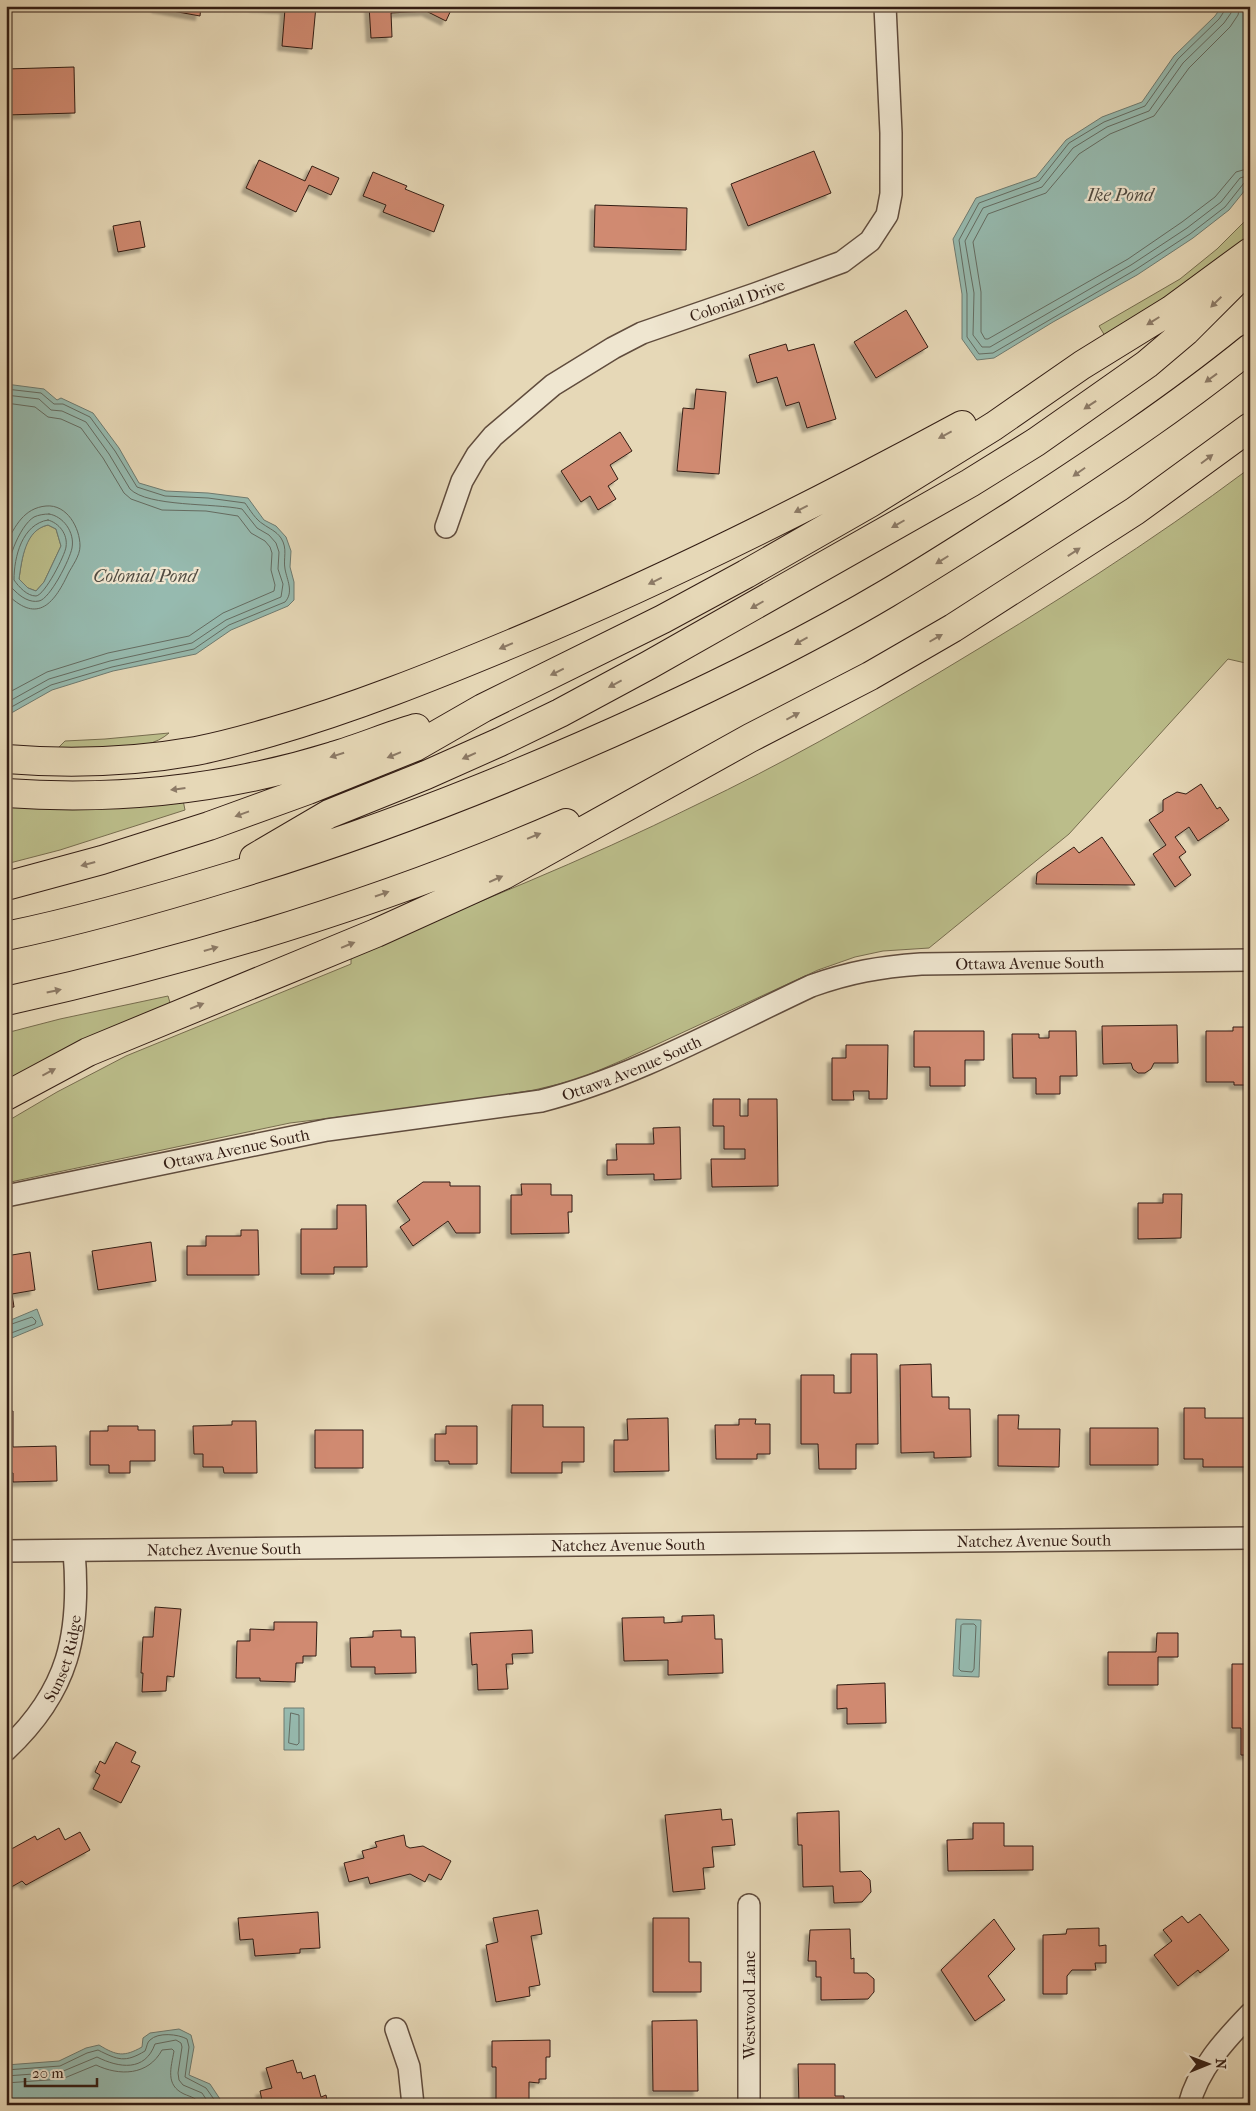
<svg xmlns="http://www.w3.org/2000/svg" width="1256" height="2111" font-family="'IM FELL French Canon',serif">
<defs>
<filter id="shadow"><feDropShadow dx="-4.5" dy="4.5" stdDeviation="1" flood-color="#0004"/></filter>
</defs>
<rect width="100%" height="100%" fill="#e6d8b7"/>
<filter id="stains"><feTurbulence type="fractalNoise" baseFrequency=".004" numOctaves="4"/><feColorMatrix values="0 0 0 0 .2 0 0 0 0 .09 0 0 0 0 .02 0 0 0 .5 -.17"/></filter>
<radialGradient id="worn" r=".72"><stop offset=".6" stop-color="#630" stop-opacity="0"/><stop offset="1" stop-color="#630" stop-opacity=".3"/></radialGradient>
<path fill="#bbbd8a" stroke="#776d4f" d="M1250 216V243L1229 258 1105 336 1099 326 1180 279 1217 249Z
M1250 468V664L1228 659 1069 834 929 948 883 951 855 957 818 970 623 1060 581 1078 559 1084 534 1090 454 1103 290 1123 6 1183V1122L57 1092 126 1056 351 964V954C467 907 584 861 696 805 780 765 861 719 940 672 1047 608 1151 542 1250 468Z
M48 525 56 529 61 546 44 582 36 591 28 588 19 579C22 559 24 530 48 525Z
M169 733C145 755 89 748 58 748L65 741 105 739Z
M183 800 185 810 60 850 6 864V806Z
M168 996 171 1006 6 1081V1033L60 1019Z"/>
<path fill="#96baaf" stroke="#6e7b71" fill-rule="evenodd" d="M1222 6H1250V184L1229 210 1193 238 1137 275 1053 322 994 358 977 360 962 339V294L953 239 976 198 1036 177 1066 140 1102 117 1142 102 1174 56 1215 16Z
M6 384 44 389 57 400 61 398 93 413 119 448 139 483 166 491 208 493 248 498 264 520 276 526 286 537 291 551 290 567 294 582V600L288 606 231 630 196 654 113 671 52 690 6 716ZM48 525 56 529 61 546 44 582 36 591 28 588 19 579C22 559 25 530 48 525Z
M37 1309 43 1325 7 1340 6 1322Z
M956 1619 981 1620 979 1677 953 1676Z
M284 1708H304V1750H284Z
M179 2029 191 2035 194 2047 189 2075 210 2084 224 2105H6V2065L59 2061 86 2048 99 2045C117 2056 124 2057 142 2047L143 2038 150 2033Z"/>
<g fill="none" stroke-linecap="round" stroke-linejoin="round">
<path stroke="#646c62" stroke-width="1" d="M1226 6 1225 10 1219 19 1178 59 1145 106 1104 122 1069 143 1039 181 979 203 959 240 967 294V337L979 354 993 353 1135 270 1190 234 1225 207 1244 183 1250 181
M1232 6 1231 13 1224 23 1183 63 1149 111 1107 127 1073 148 1042 187 983 208 965 241 974 293 973 335 982 347H990L1131 265 1187 228 1221 202 1240 178 1250 175
M1240 6 1238 15 1230 27 1189 68 1154 116 1110 134 1079 154 1046 193 988 214 973 242 981 292V332L985 339H988L1128 259 1182 222 1215 197 1236 172 1250 168
M6 389 41 393 54 404H63L90 417 115 451 137 487 165 496 208 498 245 503C250 510 256 520 263 524 270 529 276 531 281 538 288 549 283 558 285 569 287 580 294 592 285 602L229 625 194 649 112 667 51 685 6 710
M6 395 39 399 51 410 62 411 86 422 109 454 130 489C148 507 214 503 242 509L257 528 269 535 276 543 279 552 278 569 283 584 281 597 226 620 192 643 110 661 49 679 6 703
M6 403 35 407 48 417 61 419 81 428 103 458 124 493 131 499 162 510 206 511 238 516 251 533 265 541 270 547 272 553 271 570 275 585 274 591 223 613 189 636 108 653 47 672 6 694
M49 514C63 516 75 532 72 548 70 559 50 599 39 601 30 603 21 597 15 591 12 588 9 586 8 582 4 566 19 526 34 517 38 515 44 514 49 514Z
M48 520C59 523 68 534 66 547 65 555 45 595 36 596 27 596 19 587 14 580 14 557 22 524 48 520Z
M6 544C15 526 24 508 46 506 67 504 80 528 80 546 80 556 72 566 68 574 53 606 36 624 6 593
M6 1326 32 1317 36 1321 35 1324 6 1335
M963 1624H974L976 1626 974 1669 972 1672 961 1671 959 1669 961 1626Z
M291 1713 299 1715V1743L297 1745 289 1743Z
M6 2070 60 2066 87 2053 98 2050C118 2060 125 2063 145 2051 147 2047 147 2042 150 2040 158 2032 178 2034 187 2039L189 2047 185 2077 206 2088 218 2105
M6 2076 61 2072 97 2057C119 2068 145 2072 155 2044L176 2040 181 2043 182 2047 178 2073 179 2080 183 2085 202 2093 210 2105
M6 2083 62 2079 96 2065C119 2076 148 2076 162 2050L172 2049 174 2051C171 2068 165 2085 184 2094 191 2097 197 2098 201 2105"/>
</g>
<path fill="#d08a71" stroke="#331d14" filter="url(#shadow)" d="M156 6H201L200 16 156 8Z
M316 6 312 49 282 46 285 9 254 7Z
M369 6H451V10L446 21 426 11 391 13 392 37 371 38Z
M74 67 75 113 6 115V69Z
M814 151 831 193 748 226 731 184Z
M259 160 305 181 312 166 339 178 331 195 309 185 296 212 246 188Z
M373 172 407 186 405 189 444 205 434 232 383 212 386 205 363 196Z
M595 205 687 208 686 250 594 247Z
M140 221 145 247 118 252 113 226Z
M906 310 928 347 876 378 854 342Z
M786 344 788 351 814 344 836 419 807 428 799 402 786 406 777 377 757 383 749 355Z
M696 389 726 392 719 474 677 471 683 408 694 409Z
M620 432 632 451 610 465 618 479 608 486 616 499 598 510 590 496 581 502 561 471Z
M1201 784 1217 809 1220 807 1229 820 1198 841 1189 827 1175 837 1186 852 1179 857 1191 875 1175 887 1153 854 1166 845 1149 820 1163 811V800L1177 792 1186 794Z
M1102 837 1135 885 1036 884 1037 873 1074 847 1079 853Z
M1177 1025 1178 1063H1154L1151 1069 1145 1073H1138L1133 1069 1131 1063 1103 1064 1102 1026Z
M1233 1027H1250V1085H1234V1082H1206V1031H1233Z
M914 1031H984V1060H965V1086H930V1067H914Z
M1049 1031H1076L1077 1076H1060V1094H1036V1078H1013L1012 1034H1039V1038H1049Z
M846 1045H888L887 1099H869V1091H853L854 1100H832V1058H846Z
M713 1099H740V1116H748V1099H777L778 1186 712 1187 711 1159H745V1149H724V1126H713Z
M680 1127 681 1179 654 1180V1174L607 1175V1160H617L616 1144H654L653 1128Z
M423 1182H450V1186H480V1233H456L448 1221 413 1246 400 1227 410 1220 397 1201Z
M521 1184H551V1195H572V1212H568L569 1233 511 1234V1195H522Z
M1163 1194H1182L1181 1238 1138 1239V1203H1163Z
M337 1205H366L367 1267H334V1274H301V1229H337Z
M241 1230H258L259 1275H187V1246H206V1236H241Z
M151 1242 156 1281 98 1290 92 1251Z
M30 1252 35 1290 12 1294 14 1307 6 1308V1256Z
M851 1354H877L878 1444H856V1469H819L818 1444H801V1375H834V1393H851Z
M931 1364 932 1397H949V1409H970L971 1457 934 1458V1452L901 1453 900 1365Z
M6 1385H8L9 1411H13V1447L56 1446 57 1481 13 1482V1473H6Z
M512 1405H543V1427H584V1462H562V1473H511Z
M1184 1408H1205V1418H1250V1467H1203V1459H1184Z
M998 1415H1019L1018 1429H1060L1059 1467 998 1466Z
M668 1418 669 1471 614 1472V1440H628L627 1419Z
M739 1419H756L755 1424H770V1454H757V1459H716L715 1425H739Z
M232 1421H256L257 1473H224L223 1467H203V1454H194L193 1426 232 1425Z
M108 1426H138V1430H155V1461H130V1473H109V1465H90V1431H108Z
M446 1426H477V1464H449V1461H435V1434H446Z
M1090 1428H1158V1465H1090Z
M315 1430H363V1468H315Z
M155 1607 181 1609 174 1677 167 1676 166 1691 142 1692 143 1673H141L143 1637H153Z
M714 1615 715 1639H722L723 1673 668 1675V1660L624 1661 622 1618 664 1617V1623L682 1622V1616Z
M274 1622H317L316 1656H303V1663H296L295 1682 260 1681V1678H236L237 1641H250V1629L274 1630Z
M401 1630V1637H415L416 1673 375 1674V1667H351L350 1638 373 1637V1631Z
M532 1630 533 1653 512 1654 513 1664H506L508 1689 478 1690 477 1664 472 1665 470 1633Z
M1157 1633H1178V1657H1158V1685H1108V1652H1156Z
M1232 1664H1250V1755H1241V1728H1232Z
M885 1683 886 1723 847 1724V1708L837 1709V1685Z
M116 1742 136 1752 131 1762 140 1766 121 1803 93 1789 100 1775 95 1772 100 1761 105 1764Z
M721 1809 722 1820 732 1819 735 1845 712 1847 714 1867 703 1868 705 1889 673 1892 665 1815Z
M839 1811 840 1872 861 1871 870 1880 871 1892 862 1902 834 1903 833 1886 803 1887 802 1845H798L797 1813Z
M973 1823H1004V1846H1033V1870L948 1871 947 1840 973 1839Z
M59 1828 65 1840 80 1832 90 1850 26 1885 22 1881 6 1890V1852L35 1836 37 1840Z
M404 1835 406 1846 410 1848 423 1846 451 1861 441 1880 429 1874 425 1882 410 1874 370 1884 368 1877 349 1882 344 1863 364 1858 362 1851 377 1847 375 1842Z
M538 1910 542 1934 531 1936 540 1985 529 1987 530 1996 496 2002 486 1945 498 1942 493 1918Z
M318 1912 320 1948 300 1949V1953L255 1956 253 1939 240 1940 238 1918Z
M1200 1914 1229 1950 1200 1973 1198 1970 1178 1986 1154 1955 1172 1941 1163 1930 1182 1916 1188 1923Z
M653 1918H689V1962H701V1992H653Z
M994 1919 1015 1949 988 1976 1005 2000 975 2021 941 1970Z
M1099 1928V1946L1106 1945V1963H1095L1096 1970H1072L1067 1976V1994H1043V1935L1066 1934 1067 1929Z
M850 1929 851 1959 854 1958V1973H867L874 1979V1992L868 1999 821 2000V1977H816V1961H808L810 1930Z
M697 2020 698 2091H653L652 2021Z
M550 2040V2057H546V2079H539V2083L529 2082V2105H496V2067H492V2041Z
M293 2060 297 2073 301 2072 303 2079 315 2075 321 2097 326 2095 328 2105H263L260 2091 272 2088 266 2068Z
M798 2064H835V2096H844V2105H799Z"/>
<g fill="none" stroke-linecap="round" stroke-linejoin="round">
<g stroke="#604c3d" stroke-width="24">
<g id="street">
<path id="s1" d="M446 527 462 481 477 455 493 436 553 385 613 348 642 333 755 294 842 262 870 241 887 215 891 194V133L885 6"/>
<path id="s2" d="M6 1196 327 1130 541 1101C635 1077 723 1027 811 986 850 972 880 967 921 964L1250 960"/>
<path id="s3" d="M6 1551 1250 1538"/>
<path id="s4" d="M6 1750C69 1691 81 1634 74 1551"/>
<path d="M396 2029 409 2067 413 2105"/>
<path d="M749 2105V1905"/>
<path d="M1189 2105C1198 2069 1225 2040 1250 2014"/>
</g>
</g>
<g stroke="#331d14" stroke-width="30">
<path id="highway" d="M6 759C69 764 134 762 196 751 221 746 247 739 271 732 354 708 434 676 513 643 666 579 816 504 962 425
M6 793C117 801 227 789 333 756 361 748 388 736 416 728
M254 858 329 814 426 775 500 742 560 713 649 665 970 483 1036 442 1147 364 1186 331 1247 270
M6 886 102 860 209 826 308 790 415 747 483 708 663 619 746 574 870 503 994 426 1082 365 1171 310 1250 252
M6 936C84 920 160 898 235 875 380 831 514 778 651 715 731 678 810 639 886 594 930 568 973 540 1016 513 1096 461 1176 408 1250 348
M6 1001C197 959 387 901 566 823
M6 1096 88 1052 376 933 504 875 750 738 870 676 953 628 1135 511 1250 427"/>
</g>
<use href="#street" stroke="#efe6d0" stroke-width="21"/>
<use href="#highway" stroke="#e6d8b7" stroke-width="28"/>
</g>
<defs><path id="oneway-solid" d="M-6-.8H1V-3.2L6.5 0L1 3.2V.8H-6Z" transform="scale(1.25)"/></defs>
<g fill="#8c7a66">
<use href="#oneway-solid" transform="translate(1216 302) rotate(136)"/>
<use href="#oneway-solid" transform="translate(1153 321) rotate(148)"/>
<use href="#oneway-solid" transform="translate(1211 378) rotate(144)"/>
<use href="#oneway-solid" transform="translate(1090 405) rotate(146)"/>
<use href="#oneway-solid" transform="translate(945 435) rotate(152)"/>
<use href="#oneway-solid" transform="translate(1207 459) rotate(-37)"/>
<use href="#oneway-solid" transform="translate(1079 472) rotate(145)"/>
<use href="#oneway-solid" transform="translate(801 509) rotate(153)"/>
<use href="#oneway-solid" transform="translate(898 524) rotate(150)"/>
<use href="#oneway-solid" transform="translate(1074 552) rotate(-33)"/>
<use href="#oneway-solid" transform="translate(942 560) rotate(148)"/>
<use href="#oneway-solid" transform="translate(655 581) rotate(154)"/>
<use href="#oneway-solid" transform="translate(757 605) rotate(150)"/>
<use href="#oneway-solid" transform="translate(936 638) rotate(-30)"/>
<use href="#oneway-solid" transform="translate(801 641) rotate(151)"/>
<use href="#oneway-solid" transform="translate(506 646) rotate(157)"/>
<use href="#oneway-solid" transform="translate(557 672) rotate(154)"/>
<use href="#oneway-solid" transform="translate(615 684) rotate(152)"/>
<use href="#oneway-solid" transform="translate(793 716) rotate(-28)"/>
<use href="#oneway-solid" transform="translate(337 755) rotate(162)"/>
<use href="#oneway-solid" transform="translate(394 755) rotate(158)"/>
<use href="#oneway-solid" transform="translate(469 756) rotate(156)"/>
<use href="#oneway-solid" transform="translate(178 789) rotate(173)"/>
<use href="#oneway-solid" transform="translate(242 814) rotate(160)"/>
<use href="#oneway-solid" transform="translate(534 836) rotate(-22)"/>
<use href="#oneway-solid" transform="translate(88 864) rotate(165)"/>
<use href="#oneway-solid" transform="translate(496 879) rotate(-24)"/>
<use href="#oneway-solid" transform="translate(382 894) rotate(-19)"/>
<use href="#oneway-solid" transform="translate(348 945) rotate(-22)"/>
<use href="#oneway-solid" transform="translate(211 949) rotate(-16)"/>
<use href="#oneway-solid" transform="translate(54 991) rotate(-12)"/>
<use href="#oneway-solid" transform="translate(197 1006) rotate(-22)"/>
<use href="#oneway-solid" transform="translate(49 1072) rotate(-28)"/>
</g>
<g text-anchor="middle" dominant-baseline="central" stroke-width="4.5" stroke-linejoin="round" paint-order="stroke">
<g font-size="16" fill="#331d14" stroke="#efe6d0">
<text stroke="none"><textPath href="#s1" startOffset="386">Colonial Drive</textPath></text>
<text stroke="none"><textPath href="#s2" startOffset="1059">Ottawa Avenue South</textPath></text>
<text stroke="none"><textPath href="#s2" startOffset="640">Ottawa Avenue South</textPath></text>
<text stroke="none"><textPath href="#s2" startOffset="235">Ottawa Avenue South</textPath></text>
<text stroke="none"><textPath href="#s3" startOffset="1028">Natchez Avenue South</textPath></text>
<text stroke="none"><textPath href="#s3" startOffset="622">Natchez Avenue South</textPath></text>
<text stroke="none"><textPath href="#s3" startOffset="218">Natchez Avenue South</textPath></text>
<text stroke="none"><textPath href="#s4" startOffset="110">Sunset Ridge</textPath></text>
<text transform="translate(749 2005) rotate(-90)">Westwood Lane</text>
</g>
<g font-size="18" font-style="italic" fill="#514c42" stroke="#efe6d0">
<text x="1120" y="195">Ike Pond</text>
<text x="145" y="576">Colonial Pond</text>
</g>
</g>
<rect width="1256" height="2111" fill="none" stroke="#e6d8b7" stroke-width="25"/>
<rect x="8" y="8" width="1241" height="2096" fill="none" stroke="#331d14" stroke-width="2.5"/>
<rect x="12" y="12" width="1231" height="2086" fill="none" stroke="#331d14"/>
<g transform="translate(1208 2064) rotate(89)" stroke="#efe6d0" stroke-width="4" paint-order="stroke">
<path d="M0-4L9 19L0 12L-9 19Z" fill="#331d14"/>
<text y="-8" font-size="14" font-weight="bold" text-anchor="middle" fill="#331d14">N</text>
</g>
<path d="M25 2078v8h72v-8" fill="none" stroke="#331d14" stroke-width="2.5"/>
<text x="32" y="2078" font-size="15" fill="#331d14" stroke="#efe6d0" stroke-width="4" paint-order="stroke">20 m</text>
<rect width="100%" height="100%" filter="url(#stains)"/>
<rect width="100%" height="100%" fill="url(#worn)"/>
</svg>
